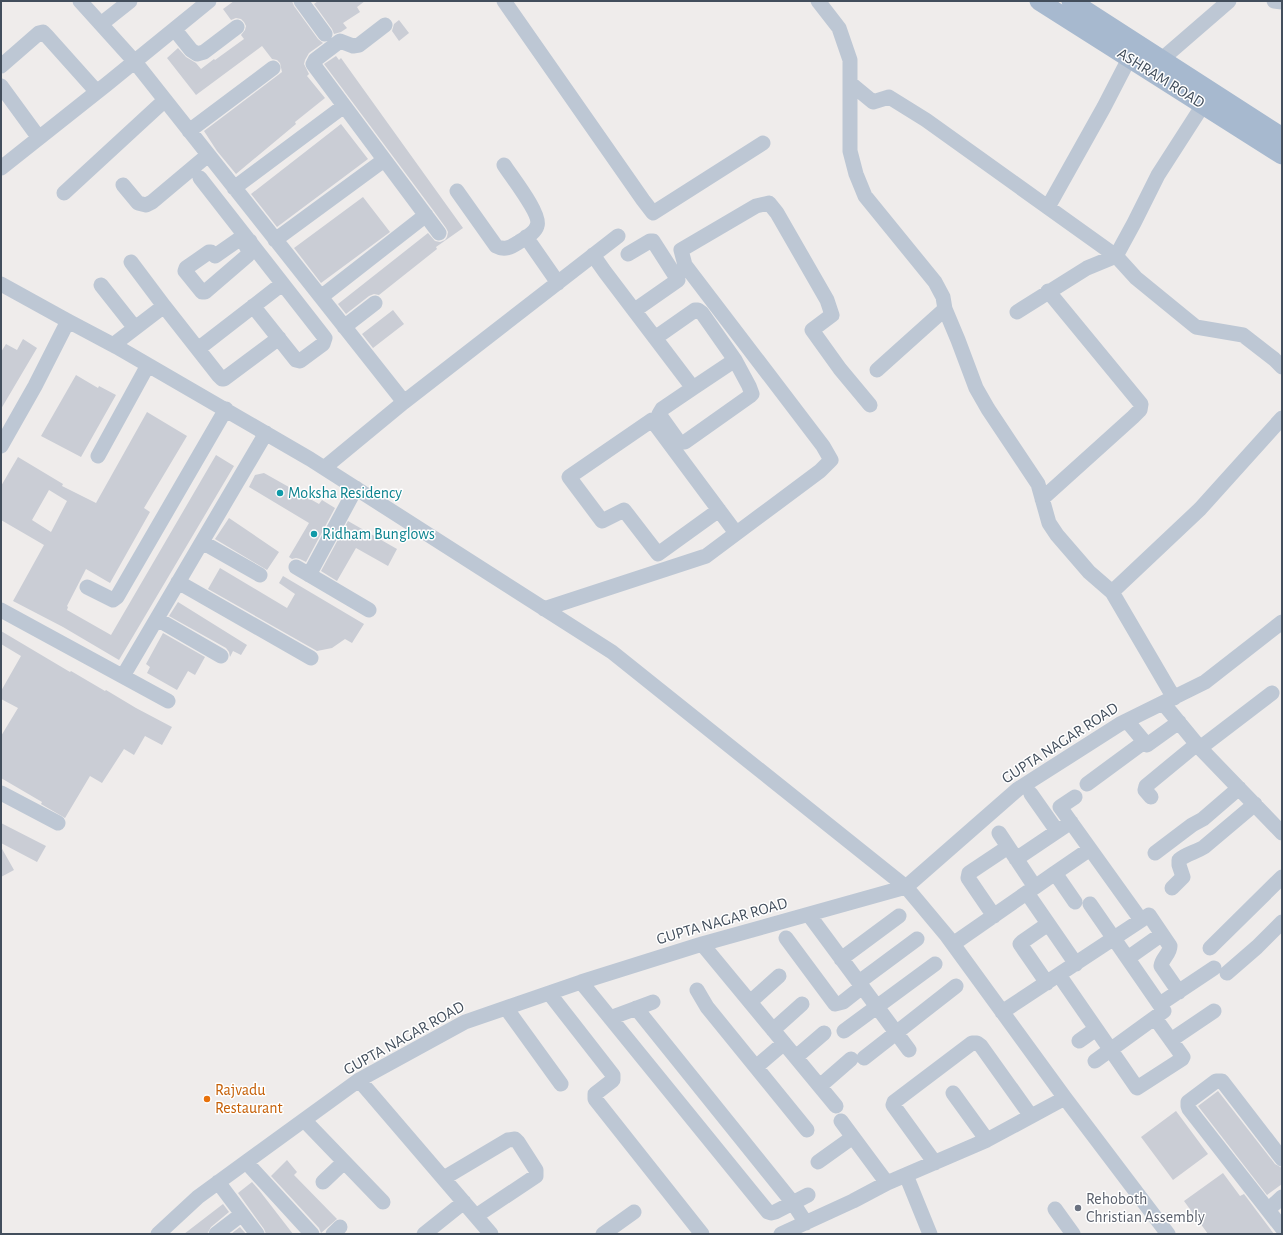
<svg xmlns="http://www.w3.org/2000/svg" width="1283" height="1235" font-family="'Alegreya Sans',sans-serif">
<rect width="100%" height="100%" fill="#efeceb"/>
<path fill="#cacdd5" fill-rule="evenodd" d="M234 1H292L294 6 318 39 323 43 309 53 305 60 304 64 309 74 307 76 325 98 295 122 296 124 236 174 217 151 204 131 282 72 280 63 277 60 272 59 262 46 196 95 167 58 178 48 186 57 196 63 201 69 214 59 215 60 244 39 241 35 245 30 246 26 244 22 241 19 236 18 231 20 223 9Z
M318 1H365L357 7 360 12 343 23 347 28 341 32 334 34 332 29 314 4Z
M399 20 409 33 399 41 392 31 394 24Z
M336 56 339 60 341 58 463 228 436 247 437 249 379 295 374 294 369 296 346 314 338 304 428 233 435 241 440 242 445 240 447 237 448 232 446 228 433 210 324 64Z
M341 124 368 159 277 227 251 194Z
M363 197 390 232 321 283 294 248Z
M393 310 404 324 373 348 362 334Z
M23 339 37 348 1 409V352L6 344 17 350Z
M76 375 98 388 99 386 116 395 81 457 41 436Z
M147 412 187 436 144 508 150 512 110 583 86 569 67 606 68 607 67 610 111 635 216 455 234 466 119 660 63 627 13 601 44 545 1 520V486L18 457 63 484 62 486 96 503ZM49 490 67 501 51 532 32 520Z
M264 473 319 504 322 500 335 508 306 562 300 559 296 558 292 559 289 557 309 523 249 487 255 475Z
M229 518 279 552 267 570 215 539Z
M348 521 397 549 388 566 356 548 337 581 321 571Z
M220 568 287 608 295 594 279 583 283 576 364 624 352 643 345 639 332 648 317 651 208 589Z
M178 602 247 645 241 655 233 651 230 657 229 652 226 648 169 616Z
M1 631 70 672 71 671 105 691 106 690 136 708 172 727 162 745 145 736 134 755 124 749 102 783 90 776 65 818 41 804 42 802 1 778V736L18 708 1 699V691L21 656 1 644Z
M163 633 205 657 195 675 188 671 177 690 147 673 150 667 146 664Z
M1 823 46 846 37 862 1 843Z
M1 847 14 870 1 877Z
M1218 1091 1275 1164 1282 1168V1184L1267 1195 1198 1106Z
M1176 1111 1208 1154 1173 1180 1141 1137Z
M287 1160 297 1172 294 1175 337 1219 321 1233 319 1228 271 1176Z
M1223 1173 1240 1196 1244 1194 1274 1234H1208L1184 1201Z
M252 1182 259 1190 293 1234H266L264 1229 238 1193Z
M223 1204 229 1212 211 1227 207 1234H184Z
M240 1227 246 1234H231Z"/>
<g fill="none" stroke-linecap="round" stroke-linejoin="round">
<path stroke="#bdc7d4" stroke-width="15" d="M80 1 135 62 404 402 324 468
M301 1 325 34
M504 1 643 200 653 213 763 143
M818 1 839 28 850 60V151L856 174 865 196 935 282 943 297 945 309 958 340 976 388 988 409 1038 484 1049 523 1057 535 1089 572 1112 592
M1274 1 1282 2
M101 24 130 1
M385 25 359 45 353 46 340 41 315 60 313 64 439 233
M175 30 191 50 197 54 204 52 237 27
M1162 59 1229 1
M1 66 39 33 43 32 46 35 97 92
M850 83 873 102 889 97 926 120 1116 256 1136 278 1196 327 1243 335 1274 359 1282 367
M1 86 39 138
M189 131 273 68
M1 168 107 84 209 1
M200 178 325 338 323 344 300 361 296 360 253 306
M123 185 138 203 146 205 152 202 208 155
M234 188 344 106
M457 191 496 246C505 251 511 247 519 242 525 238 535 233 537 226 542 215 511 176 504 165
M64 193 165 100
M1048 207 1104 107 1134 49
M526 237 558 283
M275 240 384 160
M245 244 241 240H238L215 256 211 252H209L186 268 185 271 202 292H205L248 255 249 251 245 244 250 241
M628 254 650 241H653L678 280 635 310
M593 255 605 272 693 388 662 409 659 414 679 442H685L750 396 752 394 749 386 735 360 702 313 698 310H695L655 338
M131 262 164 306
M1 284 68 321 117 347 310 459 612 652 906 887 947 936 1065 1098 1168 1234
M101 285 135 328
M321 297 426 215
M1017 312 1087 268 1116 256 1134 223 1158 175 1203 105
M344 327 375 303
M113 345 164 306 219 376 222 379H224L279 338
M198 349 282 284
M877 370 945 309
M693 388 735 360
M404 402 618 236
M1 446 35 386 68 321
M98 456 148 365
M1042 499 1133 417 1140 410 1141 404 1048 291
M719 510 658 554 624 510 602 521 569 477 652 420 736 533
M202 542 260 575
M296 567 369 610
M309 575 356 488
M178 582 311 658
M87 587 113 600 117 597 226 409
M544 609 706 556 820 471 831 460 823 446 685 265 681 250 756 206 769 203 777 213 827 300 832 315 812 330 840 369 870 405
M1 610 168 701
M157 619 221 656
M123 676 266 433
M1174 698 1112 592 1200 509 1282 418
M1163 703 1200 748 1282 833
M1127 721 1147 745 1179 722
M1200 748 1272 693
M1087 784 1144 742
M1 793 58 823
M1031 794 1057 831
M1075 797 1060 807 1141 920
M1151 797 1145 790 1146 786 1197 744
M1155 853 1192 825 1203 819 1239 788
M1016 859 1071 822
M1055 873 1090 849
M1035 887 1055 873 1075 902
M1172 888 1183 877 1179 865V860C1186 854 1196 852 1204 847L1255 804
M1027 893 1076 964
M1090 904 1164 1011 1095 1061
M809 915 909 1050
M994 916 968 878 969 873 1008 847
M786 938 835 1004 843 1002 862 987
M702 944 836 1106
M953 944 1035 887 999 833
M1210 948 1282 877
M1128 958 1162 934
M841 959 899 916
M1227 973 1257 947 1282 922
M1059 975 1137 1088 1182 1059 1183 1057 1155 1018
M581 982 768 1212 771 1213 775 1212 808 1195
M859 982 917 939
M1047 983 1020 944 1022 942 1048 924
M697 990 707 1007 807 1130
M549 993 613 1075V1080L595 1094V1099L702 1234
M750 1002 779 976
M1160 1004 1214 968
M506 1008 561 1084
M636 1008 793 1203 806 1223
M1002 1012 1149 915 1170 946C1170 954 1162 958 1161 966L1179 992
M610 1018 653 1002
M773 1030 802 1004
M844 1031 935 964
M1171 1040 1214 1011
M1079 1041 1096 1029
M796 1057 824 1033
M864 1058 956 986
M756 1067 784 1043
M359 1080 491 1234
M820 1086 851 1059
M953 1093 987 1140
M304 1120 383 1202
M841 1121 887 1183
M1282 1159 1222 1081H1216L1188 1102V1106L1189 1109 1282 1228
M246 1162 312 1234
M818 1162 853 1137
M935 1163 893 1105 894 1102 972 1043H977L981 1046 1031 1116
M906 1175 930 1234
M444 1178 508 1140 515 1139 518 1142 536 1170V1176L476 1216
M218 1182 257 1234
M323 1182 344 1162
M1055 1209 1073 1234
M1268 1210 1282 1197
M158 1234 198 1197 359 1080 465 1022 581 982 702 944 906 887 1018 789 1120 724 1205 682 1282 622
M216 1234 242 1214
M333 1234 340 1227
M424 1234 464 1202
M603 1234 634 1212
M781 1234 853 1201 887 1183 987 1140 1065 1098"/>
<path stroke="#a7b9cf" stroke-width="19" d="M1039 1 1282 155
M1071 1 1282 137"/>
</g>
<g fill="#0f9aa8" stroke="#fff" stroke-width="1.5">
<circle cx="280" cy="493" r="4"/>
<circle cx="314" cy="534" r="4"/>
</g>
<circle fill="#e8710a" stroke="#fff" stroke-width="1.5" cx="207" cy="1099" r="4"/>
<circle fill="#6b7280" stroke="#fff" stroke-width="1.5" cx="1078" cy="1208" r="4"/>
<g text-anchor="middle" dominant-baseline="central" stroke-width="3" stroke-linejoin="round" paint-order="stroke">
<g font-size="16" fill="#424e5c" stroke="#fff">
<text transform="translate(1161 78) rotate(32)">ASHRAM ROAD</text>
<text transform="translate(1060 743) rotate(-33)">GUPTA NAGAR ROAD</text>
<text transform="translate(722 921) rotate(-16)">GUPTA NAGAR ROAD</text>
<text transform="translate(404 1038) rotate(-29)">GUPTA NAGAR ROAD</text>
</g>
<g font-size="16" fill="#0d838f" stroke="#fff" text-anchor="start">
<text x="288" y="493">Moksha Residency</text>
<text x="322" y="534">Ridham Bunglows</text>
</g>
<g font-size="16" fill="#c56008" stroke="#fff" text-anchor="start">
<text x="215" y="1090">Rajvadu<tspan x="215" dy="18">Restaurant</tspan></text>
</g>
<g font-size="16" fill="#5b616d" stroke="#fff" text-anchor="start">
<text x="1086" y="1199">Rehoboth<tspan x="1086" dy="18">Christian Assembly</tspan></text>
</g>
</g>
<rect width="1283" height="1235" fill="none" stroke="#424e5c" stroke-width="4"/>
</svg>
